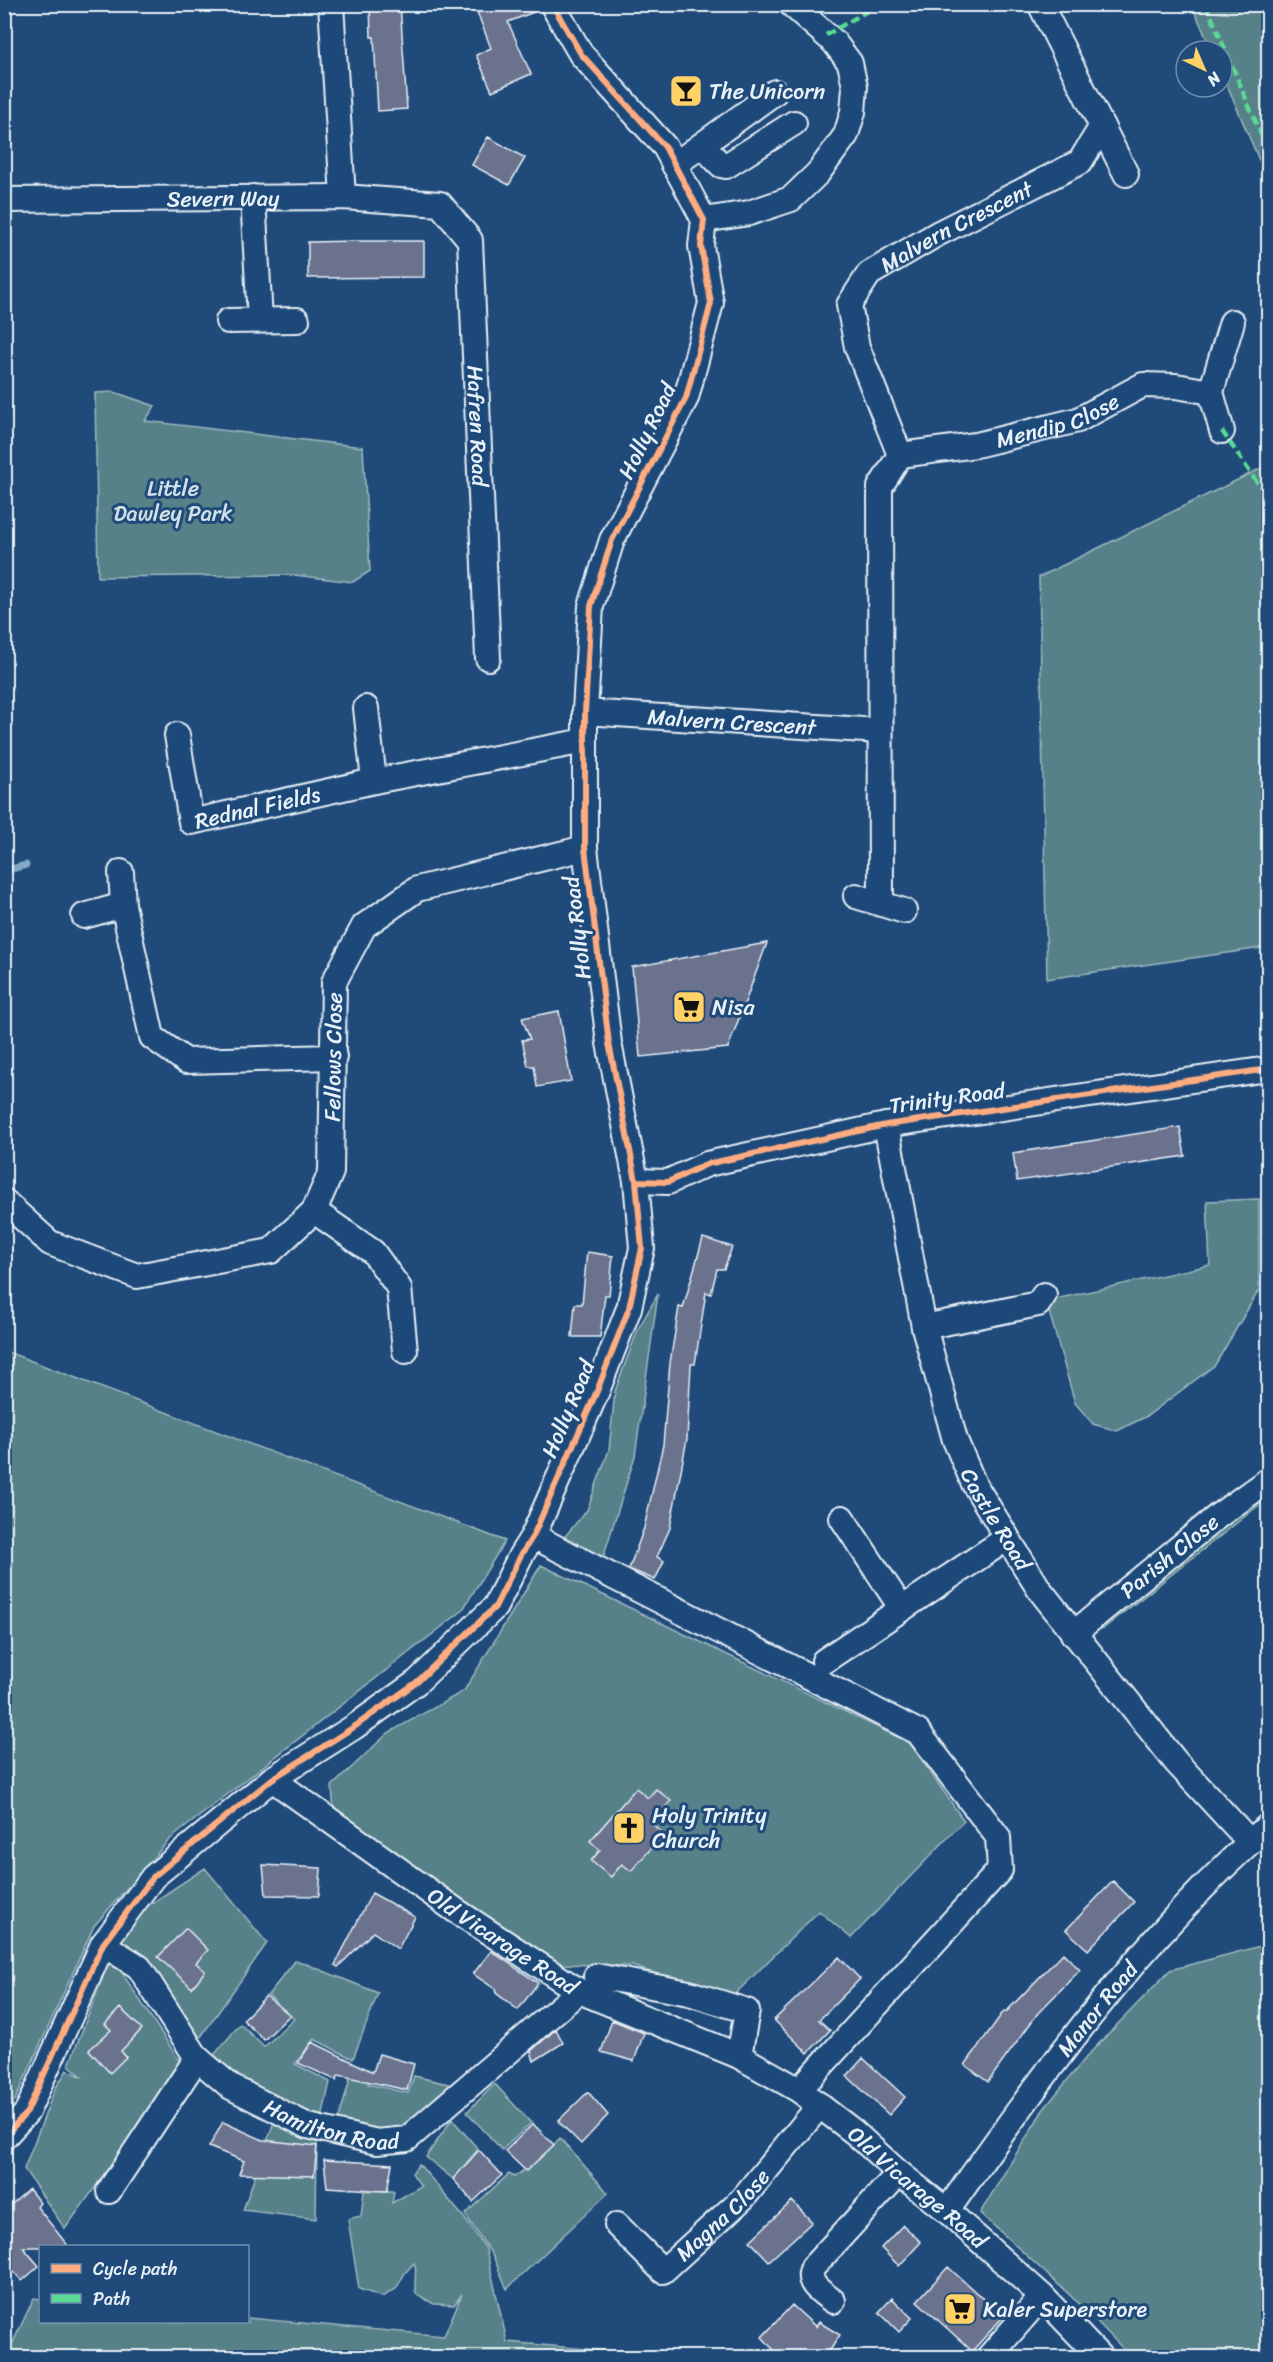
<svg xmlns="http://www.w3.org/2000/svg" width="1273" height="2362" font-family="Sriracha,sans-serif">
<rect width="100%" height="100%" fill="#1f4a7a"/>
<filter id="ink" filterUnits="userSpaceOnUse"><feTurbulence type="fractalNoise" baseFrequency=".0167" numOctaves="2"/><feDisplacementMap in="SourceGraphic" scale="12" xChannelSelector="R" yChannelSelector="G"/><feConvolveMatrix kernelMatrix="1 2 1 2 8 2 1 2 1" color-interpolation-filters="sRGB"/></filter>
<g filter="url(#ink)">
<path fill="#578188" stroke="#a0b9c0" stroke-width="1.5" d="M1192 5H1268V181L1222 73V51H1212Z
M114 392 155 406 145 421 363 447 370 571 353 582 294 575 98 577 95 393Z
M1268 465V947L1047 979 1039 577Z
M1259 1199V1290L1215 1365 1147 1416 1117 1431 1093 1424 1075 1403 1046 1301 1210 1265 1207 1201Z
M658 1294 635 1456 602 1561 556 1547 587 1510 609 1450 615 1391 638 1329Z
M5 1351 505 1541 462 1611 169 1840 94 1926 15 2100 5 2112Z
M1268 1464V1498L1104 1628 1073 1634 1144 1576 1146 1558 1210 1505Z
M541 1565 910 1743 964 1821 851 1938 819 1911 731 1998 632 1966 560 1964 334 1814 332 1786 388 1733 464 1691Z
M205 1868 267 1943 198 2041 116 1945 126 1920Z
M1268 1944V2357H1131L1085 2309 980 2213 1043 2110 1088 2055 1170 1970Z
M111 1956 183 2066 65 2229 24 2169 55 2089 67 2070 83 2077 69 2065Z
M296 1960 378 1993 353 2059 314 2039 295 2064 330 2082 321 2123 281 2105 210 2060 240 2024 264 2047 294 2019 268 1995Z
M353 2068 371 2072 368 2084 408 2093 414 2076 452 2085 409 2124 376 2139 336 2129Z
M495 2084 531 2123 502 2150 467 2112Z
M275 2119 317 2143 316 2219 243 2210Z
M452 2119 478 2149 453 2179 426 2157Z
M560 2138 608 2193 507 2289 493 2256 465 2214 509 2174 514 2177 538 2160Z
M419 2164 465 2219 486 2249 507 2342 677 2357H6L34 2298 40 2299V2322H248V2318L444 2336 462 2294 454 2305 434 2304 416 2294C413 2283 418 2269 414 2263L405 2273 396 2289 382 2297 359 2289 348 2219 361 2216 364 2191H394L392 2203 421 2186 412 2173Z"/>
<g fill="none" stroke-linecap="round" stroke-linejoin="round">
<path stroke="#84a9c1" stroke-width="7" d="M4 871 26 865"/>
</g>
<path fill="#6a728e" stroke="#e8f1f8" stroke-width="1.5" d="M370 4H400L407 109 378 111 374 37H371Z
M474 4H538L539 10 508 22 531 74 492 91 476 55 491 48Z
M488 137 525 158 509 185 472 165Z
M359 241H424V277L308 278V242Z
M767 943 728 1048 640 1057 632 967Z
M559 1011 571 1081 537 1087 534 1066H528L522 1040 530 1039 522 1018Z
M1180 1127 1185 1156 1017 1181 1013 1153Z
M703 1238 732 1247 724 1269H717L711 1294 706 1292 695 1364H691L687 1439 670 1528 657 1557 664 1561 655 1580 629 1569 644 1528 663 1445 670 1363 679 1307 683 1308Z
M587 1252 613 1256 609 1295H605L600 1337H572L575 1304H582Z
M636 1788 648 1798 656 1789 671 1801 651 1823 664 1834 631 1871 622 1864 611 1877 591 1861 600 1850 590 1841Z
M263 1865 321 1868 319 1896 266 1895Z
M1113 1881 1134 1902 1088 1950 1066 1930Z
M372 1893 415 1917 398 1949 373 1932 338 1967 335 1965Z
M186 1928 208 1950 196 1963 205 1971 192 1988 158 1957Z
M491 1951 538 1983 518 2010 496 1993 495 1989 473 1974Z
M1063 1953 1080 1970 1038 2013 988 2082 965 2065 1004 2011 1006 2012Z
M839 1957 860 1979 819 2020 830 2030 808 2053 774 2020Z
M266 1996 290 2015 264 2040 243 2020Z
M120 2008 142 2029 121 2051 126 2057 110 2073 89 2050 111 2030 105 2024Z
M612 2020 644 2033 634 2061 601 2052Z
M556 2029 563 2043 534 2061 531 2051Z
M312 2042 373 2072 379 2054 414 2064 407 2090 339 2075 336 2080 298 2063Z
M863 2058 905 2097 889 2115 847 2076Z
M588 2092 608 2115 581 2144 558 2121Z
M223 2122 263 2140 317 2146 314 2176 239 2174 244 2161 209 2147Z
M533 2124 554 2145 526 2171 505 2151Z
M479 2150 502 2175 473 2202 453 2179Z
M324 2160 392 2164 387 2191 327 2187Z
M29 2189 40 2203 37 2207 69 2247H23L39 2266 22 2281 4 2261V2211Z
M792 2201 812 2222 769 2261 750 2241Z
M903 2225 921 2242 899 2266 881 2248Z
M948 2267 1003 2317 972 2351 917 2301Z
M892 2298 912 2318 899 2332 879 2312Z
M792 2305 816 2327 819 2322 840 2335 825 2358H781L762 2337Z"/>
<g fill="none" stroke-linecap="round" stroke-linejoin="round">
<g stroke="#e8f1f8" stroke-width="28">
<g id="minor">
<path d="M331 4 343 197"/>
<path d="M1040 4 1126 174"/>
<path d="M702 145 721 165 726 166 794 123"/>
<path d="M674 165 775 92"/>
<path d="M253 197 260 320"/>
<path id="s1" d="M4 200 343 197 440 204 470 240 488 658"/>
<path d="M704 220 749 213 791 199 818 173 846 135 853 112 855 87 850 63 834 42 791 4"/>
<path d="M228 321 297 320"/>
<path d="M1222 431 1211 392 1232 322"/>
<path id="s2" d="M900 455 976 445 1078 420 1143 385 1176 386 1211 392"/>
<path d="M366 708 374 781"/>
<path id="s3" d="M585 712 880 731"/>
<path id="s4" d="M177 735 191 822 374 781 585 741"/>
<path d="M121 872 123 905 152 1037 186 1061 334 1057"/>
<path d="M856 896 904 911"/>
<path id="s5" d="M881 904 880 487 900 455 857 347 849 305 869 274 937 234 1080 162 1102 126"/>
<path d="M84 916 123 905"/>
<path id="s6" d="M886 1125 924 1327 955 1440 974 1484 1039 1589 1176 1762 1250 1842"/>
<path d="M636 1181 668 1182 707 1164 886 1125 1268 1069"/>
<path id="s7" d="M4 1201 50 1243 137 1276 271 1251 314 1211 331 1172 334 982 364 926 417 889 585 848"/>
<path d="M314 1211 373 1252 399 1288 405 1351"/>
<path d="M924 1327 1038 1304 1044 1295"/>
<path d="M842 1518 902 1609"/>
<path d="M533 1536 918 1732 998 1837 1000 1870 799 2090"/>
<path id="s8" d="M1073 1634 1218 1516 1268 1480"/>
<path d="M824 1661 1006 1539"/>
<path id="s9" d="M272 1779 455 1910 579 1991 739 2056 799 2090 854 2132 899 2173 947 2211 1042 2296 1101 2358"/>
<path id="s10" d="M103 1944 139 1967 197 2058 231 2087 308 2126 377 2142 407 2139 579 1991"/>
<path d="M598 1997 596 1976 689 1993 747 2011 739 2056"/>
<path d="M4 2137 27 2112 103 1944 153 1877 272 1779 354 1727 417 1682 495 1607 521 1555 533 1536 597 1391 629 1308 642 1248 636 1181 609 1043 585 848V712L591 606 612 540 686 398 711 303 701 246 704 220 665 147 581 54 552 4"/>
<path d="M109 2191 197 2058"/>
<path id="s11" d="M947 2211C1043 2074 1142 1937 1268 1826"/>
<path id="s12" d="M617 2225 663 2271 743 2198 820 2105"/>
<path d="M833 2301C821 2292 805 2283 813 2267L899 2173"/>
<path d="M988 2358 1042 2296"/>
</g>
</g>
<use href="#minor" stroke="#1f4a7a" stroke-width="24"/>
<path stroke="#5adb95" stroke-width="4.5" stroke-dasharray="9 4.5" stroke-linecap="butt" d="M1206 4 1268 151
M826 35 879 4
M1222 431 1267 497H1268"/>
<g stroke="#1f4a7a" stroke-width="10">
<path id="cycleway" d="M636 1181 668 1182 707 1164 886 1125 1268 1069
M4 2137 27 2112 103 1944 153 1877 272 1779 354 1727 417 1682 495 1607 521 1555 533 1536 597 1391 629 1308 642 1248 636 1181 609 1043 585 848V712L591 606 612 540 686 398 711 303 701 246 704 220 665 147 581 54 552 4"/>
</g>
<use href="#cycleway" stroke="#ffac80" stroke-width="6"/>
</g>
</g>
<defs>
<g id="bar-square" transform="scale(1.725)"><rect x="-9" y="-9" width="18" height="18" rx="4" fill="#ffd166" stroke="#1f4a7a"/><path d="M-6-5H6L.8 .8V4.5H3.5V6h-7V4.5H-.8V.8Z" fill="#111"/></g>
<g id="supermarket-square" transform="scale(1.725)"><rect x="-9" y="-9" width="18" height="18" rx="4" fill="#ffd166" stroke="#1f4a7a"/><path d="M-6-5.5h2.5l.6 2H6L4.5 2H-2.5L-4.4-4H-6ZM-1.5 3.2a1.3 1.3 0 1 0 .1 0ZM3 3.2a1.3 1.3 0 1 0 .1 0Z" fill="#111"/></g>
<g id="church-square" transform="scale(1.725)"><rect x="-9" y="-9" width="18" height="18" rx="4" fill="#ffd166" stroke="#1f4a7a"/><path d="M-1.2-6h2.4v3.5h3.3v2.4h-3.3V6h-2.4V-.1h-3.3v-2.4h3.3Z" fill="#111"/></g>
</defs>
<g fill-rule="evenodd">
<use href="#bar-square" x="686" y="91"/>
<use href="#supermarket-square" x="689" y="1007"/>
<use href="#church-square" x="629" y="1828"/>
<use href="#supermarket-square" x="960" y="2309"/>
</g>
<g text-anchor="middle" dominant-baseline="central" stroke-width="6" stroke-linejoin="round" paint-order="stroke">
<g font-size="22" fill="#e8f1f8" stroke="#1f4a7a" text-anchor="start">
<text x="709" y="91">The Unicorn</text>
<text x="712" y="1007">Nisa</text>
<text x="652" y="1815">Holy Trinity<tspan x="652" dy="25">Church</tspan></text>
<text x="983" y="2309">Kaler Superstore</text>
</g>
<g font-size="22" fill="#e8f1f8" stroke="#1f4a7a">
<text stroke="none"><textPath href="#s1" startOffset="219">Severn Way</textPath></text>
<text stroke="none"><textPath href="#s5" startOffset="750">Malvern Crescent</textPath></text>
<text stroke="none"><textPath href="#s2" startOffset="162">Mendip Close</textPath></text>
<text stroke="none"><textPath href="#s1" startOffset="669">Hafren Road</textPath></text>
<text transform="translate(647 431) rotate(-64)">Holly Road</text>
<text stroke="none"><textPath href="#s3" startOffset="147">Malvern Crescent</textPath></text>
<text stroke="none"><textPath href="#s4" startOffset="156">Rednal Fields</textPath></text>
<text transform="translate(577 928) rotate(-97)">Holly Road</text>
<text stroke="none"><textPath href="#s7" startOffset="508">Fellows Close</textPath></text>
<text transform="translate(947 1098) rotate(-8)">Trinity Road</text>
<text transform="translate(568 1409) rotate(-67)">Holly Road</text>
<text stroke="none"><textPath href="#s6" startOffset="412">Castle Road</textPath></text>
<text stroke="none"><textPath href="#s8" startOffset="124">Parish Close</textPath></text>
<text stroke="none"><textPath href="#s9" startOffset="282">Old Vicarage Road</textPath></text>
<text stroke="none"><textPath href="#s11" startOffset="252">Manor Road</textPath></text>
<text stroke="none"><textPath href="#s10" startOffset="304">Hamilton Road</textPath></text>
<text stroke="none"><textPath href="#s9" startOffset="768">Old Vicarage Road</textPath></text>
<text stroke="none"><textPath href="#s12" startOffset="147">Magna Close</textPath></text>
</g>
<g font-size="22" fill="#d2e0e7" stroke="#1f4a7a">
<text x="173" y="488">Little<tspan x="173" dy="25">Dawley Park</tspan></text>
</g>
</g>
<rect width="1273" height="2362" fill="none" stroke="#1f4a7a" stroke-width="24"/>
<rect x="12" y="12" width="1249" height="2338" fill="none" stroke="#e8f1f8" stroke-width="2" filter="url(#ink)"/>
<rect x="39" y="2245" width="210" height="78" fill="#1f4a7a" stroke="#6f8dac" stroke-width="1.5"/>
<rect x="51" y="2264" width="30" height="9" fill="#ffac80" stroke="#6f8dac" stroke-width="1.5"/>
<text x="93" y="2275" font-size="18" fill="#e8f1f8">Cycle path</text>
<rect x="51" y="2294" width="30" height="9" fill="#5adb95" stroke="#6f8dac" stroke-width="1.5"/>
<text x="93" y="2305" font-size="18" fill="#e8f1f8">Path</text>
<g transform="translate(1204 69) rotate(136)"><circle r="28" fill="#1f4a7a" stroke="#6f8dac" stroke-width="1.5"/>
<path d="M0-4.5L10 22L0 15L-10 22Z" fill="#ffd166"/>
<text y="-9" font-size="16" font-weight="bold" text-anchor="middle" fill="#e8f1f8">N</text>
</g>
</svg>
